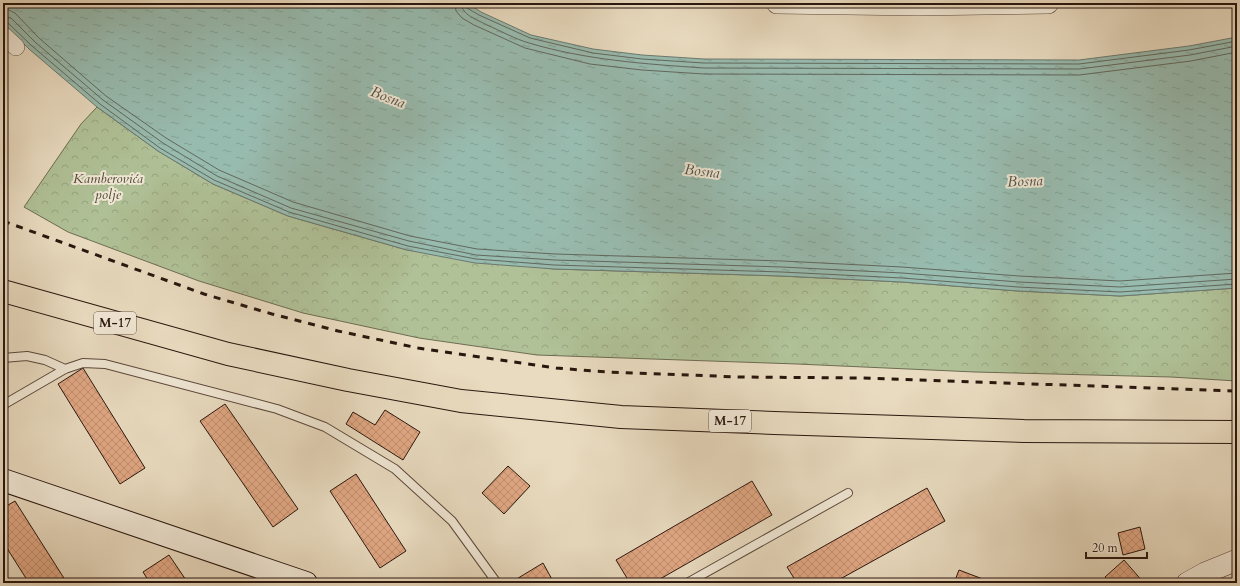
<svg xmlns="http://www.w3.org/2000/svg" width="1240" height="586" font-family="Cardo,serif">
<defs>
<pattern id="forest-crowns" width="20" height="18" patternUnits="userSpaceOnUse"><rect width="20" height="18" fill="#b0c197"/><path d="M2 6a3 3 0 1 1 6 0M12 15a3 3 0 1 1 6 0" fill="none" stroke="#98a581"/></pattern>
<pattern id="water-ripples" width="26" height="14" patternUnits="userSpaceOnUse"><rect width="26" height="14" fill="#98bbaf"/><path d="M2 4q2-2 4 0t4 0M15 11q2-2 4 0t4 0" fill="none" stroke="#83a095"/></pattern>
<pattern id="building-cross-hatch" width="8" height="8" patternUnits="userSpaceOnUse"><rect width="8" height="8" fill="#e0a783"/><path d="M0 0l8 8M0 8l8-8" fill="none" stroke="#c08f70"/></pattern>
</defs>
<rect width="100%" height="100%" fill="#e9dbc0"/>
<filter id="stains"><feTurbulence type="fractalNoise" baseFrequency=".005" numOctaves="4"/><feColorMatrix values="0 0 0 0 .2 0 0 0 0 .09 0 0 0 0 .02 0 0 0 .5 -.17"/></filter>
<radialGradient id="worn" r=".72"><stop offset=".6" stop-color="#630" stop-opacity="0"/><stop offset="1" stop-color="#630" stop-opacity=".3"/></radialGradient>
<path fill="url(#forest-crowns)" stroke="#6d6c52" d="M97 107 158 151 213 184 288 216 407 250 554 269 781 276 902 282 1018 291 1120 296 1237 288V381L1171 377 975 372 797 364 537 355 419 338 303 313 199 281 68 232 24 207 81 124Z"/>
<path fill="url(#water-ripples)" stroke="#6c796f" d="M3 3H467L481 12 531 35 593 49 642 55 704 59 1079 60 1189 46 1237 37V288L1120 296 1018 291 902 282 781 276 554 269 475 263 407 250 288 216 213 184 158 151 97 107 29 49 3 23Z"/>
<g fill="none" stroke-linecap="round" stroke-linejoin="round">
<path stroke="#61685e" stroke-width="1" d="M455 3 456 11 462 18 474 25 525 48 590 64 642 70 704 74 1079 75 1191 61 1237 52
M461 3C461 15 478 20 487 25 501 31 515 39 529 43 586 60 645 64 704 68L1079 69 1190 55 1237 46
M466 3 467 8 479 15 530 38 593 53 642 59 704 63 1079 64 1189 50 1237 41
M3 9 9 10 15 13 39 38 106 96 166 138 219 170 293 202 410 236 477 249 555 254 782 261 902 267 1019 276 1120 281 1237 273
M3 16 11 18 35 42 103 100 163 143 217 176 291 208 409 241 476 255 555 260 782 267 902 273 1019 282 1120 287 1237 279
M3 21 7 22 32 46 100 104 160 148 214 180 289 212 408 246 476 259 554 265 782 272 902 278 1018 287 1120 292 1237 284"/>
</g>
<path fill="url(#building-cross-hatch)" stroke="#2a160e" d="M83 368 145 468 120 484 58 384Z
M225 404 298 509 273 527 200 421Z
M385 410 420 432 403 460 346 424 353 412 375 425Z
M508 466 530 486 504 514 482 493Z
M356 474 406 551 380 568 330 491Z
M752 481 772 515 653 583H630L616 560Z
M927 488 945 521 833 583H797L787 567Z
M15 501 67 583H29L3 542V508Z
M1140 527 1145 549 1123 555 1118 533Z
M169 555 188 583H150L143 572Z
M1124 560 1144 583H1110L1105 577Z
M543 563 554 583H510Z
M959 570 988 581V583H954Z"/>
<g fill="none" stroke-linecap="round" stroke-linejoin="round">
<g stroke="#5a473a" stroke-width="10">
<path id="service" d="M3 358 27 356 45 360 65 369
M3 405 65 369 83 363 105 364 277 409 325 427 395 469 452 521 497 583
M687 583 848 493"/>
</g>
<g stroke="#5a473a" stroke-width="18">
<path id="minor" d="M3 35 16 47"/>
</g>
<g stroke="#5a473a" stroke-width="22">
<path id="tertiary" d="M777 3 918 5 1048 3
M1187 583 1205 573 1237 560"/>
</g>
<g stroke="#2a160e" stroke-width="24">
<path id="secondary" d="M3 480 306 583"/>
</g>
<g stroke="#2a160e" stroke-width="24">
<path id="trunk" d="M3 291 228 354 348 380 461 401 621 417 774 423 1024 431 1237 432"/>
</g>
<use href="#service" stroke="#f1e8d6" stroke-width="8"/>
<use href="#minor" stroke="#f1e8d6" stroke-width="17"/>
<use href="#tertiary" stroke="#f1e8d6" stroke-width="21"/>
<use href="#secondary" stroke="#f1e8d6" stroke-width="22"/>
<use href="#trunk" stroke="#e9dbc0" stroke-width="22"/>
<path stroke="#2a160e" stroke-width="3" stroke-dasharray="7 7" stroke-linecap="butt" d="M3 221 204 294 272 314 338 331 418 348 556 368 607 372 740 377 861 378 1237 391"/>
</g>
<g text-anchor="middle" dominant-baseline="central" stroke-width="4" stroke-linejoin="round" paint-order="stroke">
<g fill="#f1e8d6" stroke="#66554a" stroke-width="1">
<rect x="94" y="312" width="42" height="22" rx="3"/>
<rect x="709" y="410" width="42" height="22" rx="3"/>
</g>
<g font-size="13" font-weight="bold" fill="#2a160e">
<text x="115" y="323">M-17</text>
<text x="730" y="421">M-17</text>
</g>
<g font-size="14" font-style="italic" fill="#524937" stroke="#f1e8d6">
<text x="108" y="178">Kamberovića<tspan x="108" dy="16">polje</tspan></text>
</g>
<g font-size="15" font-style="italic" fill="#505046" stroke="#f1e8d6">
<text transform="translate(388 97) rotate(21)">Bosna</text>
<text transform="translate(702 171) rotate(6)">Bosna</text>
<text transform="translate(1025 181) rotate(-2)">Bosna</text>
</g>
</g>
<rect width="1240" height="586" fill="none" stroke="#e9dbc0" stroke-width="16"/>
<rect x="4" y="4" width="1232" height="578" fill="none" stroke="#2a160e" stroke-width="2"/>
<rect x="8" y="8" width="1224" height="570" fill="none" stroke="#2a160e"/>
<path d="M1086 552v6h61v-6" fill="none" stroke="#2a160e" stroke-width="2"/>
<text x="1092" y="552" font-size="12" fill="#2a160e" stroke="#f1e8d6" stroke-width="3" paint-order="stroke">20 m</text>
<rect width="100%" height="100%" filter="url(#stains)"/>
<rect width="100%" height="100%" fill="url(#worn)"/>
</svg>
